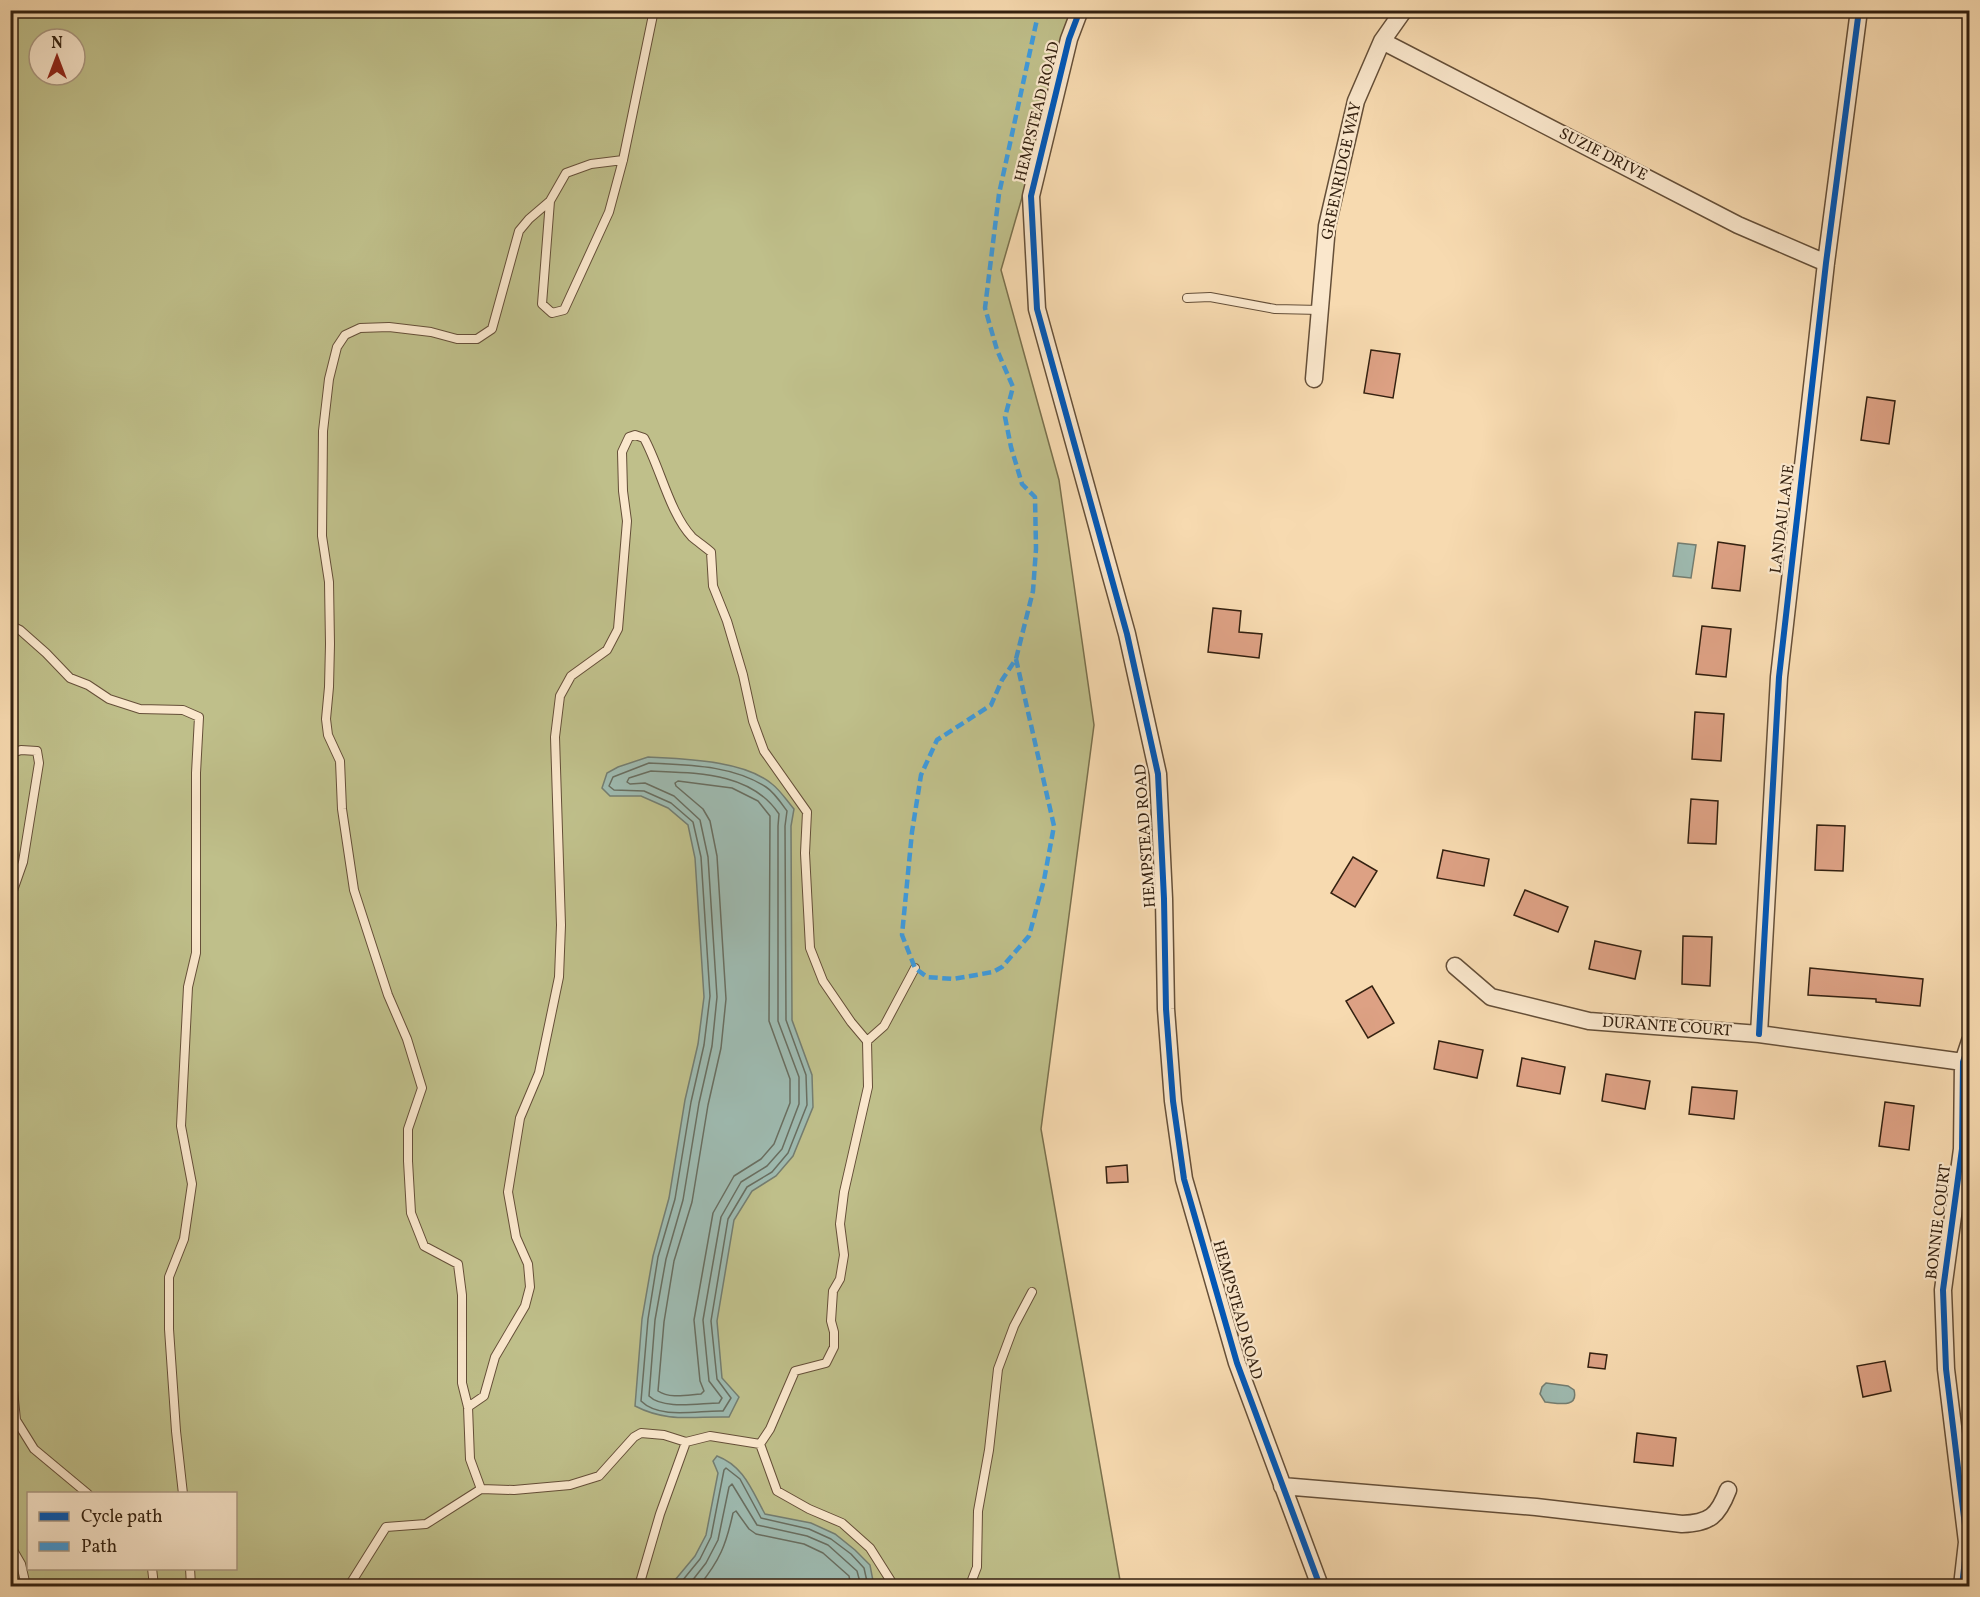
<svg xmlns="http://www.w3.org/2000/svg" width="1980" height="1597" font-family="Vollkorn,serif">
<rect width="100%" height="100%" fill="#f7dab0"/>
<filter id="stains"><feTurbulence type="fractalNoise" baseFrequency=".00333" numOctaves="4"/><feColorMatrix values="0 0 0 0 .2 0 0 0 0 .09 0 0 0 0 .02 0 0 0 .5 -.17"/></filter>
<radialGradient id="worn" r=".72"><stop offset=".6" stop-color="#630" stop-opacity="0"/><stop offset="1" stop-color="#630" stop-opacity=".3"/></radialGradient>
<path fill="#bfbf8a" stroke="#7a704d" stroke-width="1.5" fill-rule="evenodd" d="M11 11H1076L1001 270 1059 480 1094 725 1041 1129 1121 1586H11ZM39 39H75V75H39ZM28 1494H236V1568H28Z"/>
<path fill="#9ebab0" stroke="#747d70" stroke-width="1.5" d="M1678 543 1696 545 1691 578 1673 576Z
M648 757C684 759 744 760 772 784 780 790 787 801 794 809L791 826 792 1020 812 1075 813 1107 793 1156 776 1176 752 1191 734 1220 717 1321 722 1378 739 1397 729 1417C693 1416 668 1423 635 1406L642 1319 653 1256 669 1198 685 1100 698 1044 704 997 695 858 688 825 668 808 641 796H610L602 788 607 773 618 767Z
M1546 1383 1568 1386 1574 1390C1579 1409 1557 1403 1545 1402L1540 1394 1542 1387Z
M717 1456C744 1466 752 1491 765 1514L811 1523 835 1534 855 1550 870 1565 874 1586H670L695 1556 706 1535 718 1473 713 1461Z"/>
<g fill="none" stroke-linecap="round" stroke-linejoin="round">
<path stroke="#696e60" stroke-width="1.5" d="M649 763C688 765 732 765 766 787 774 792 782 804 787 811L785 826 786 1020 806 1075 807 1105 788 1153 772 1172 747 1187 728 1219 711 1321 717 1379 731 1398 723 1411C699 1410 660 1420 641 1401L648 1319 658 1257 675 1199 691 1102 704 1045 710 996 701 857 693 822 671 803 644 791 614 790 609 786 613 777Z
M651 771C697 773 751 772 779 814L778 826V1021L799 1077V1104L782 1149 767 1166 741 1182 721 1217 703 1320 709 1381 722 1398 719 1403C700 1403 663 1410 649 1396L655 1320 666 1259 683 1200 699 1103 712 1046 717 997 708 857 700 820 674 796 645 783 630 784 627 782 629 778Z
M678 781 732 788 758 801 770 816 769 1021 790 1079V1103L774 1144 761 1159 734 1176 713 1213 694 1320 700 1381 704 1391 701 1394C687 1395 670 1399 658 1391L664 1322 674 1261 692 1202 708 1105 721 1048 726 999 717 856 710 821 703 809 676 786 675 783Z
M678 1586 700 1559 711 1537 724 1470 726 1468 740 1479 761 1518 809 1529 831 1539 851 1554 864 1568 868 1586
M688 1586 706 1563 718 1540 729 1487 732 1484 757 1525 807 1536 828 1545 857 1571 861 1586
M699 1586C720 1560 726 1545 733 1513L736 1511 749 1529 756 1534 804 1544 823 1553 849 1576 851 1586"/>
</g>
<path fill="#dda184" stroke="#342110" stroke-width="1.5" d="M1371 350 1400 354 1393 398 1364 393Z
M1867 397 1895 401 1889 444 1861 440Z
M1718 542 1745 546 1740 591 1712 588Z
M1213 608 1241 611 1239 632 1262 634 1259 658 1208 652Z
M1702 626 1731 629 1726 677 1696 674Z
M1695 712 1724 714 1721 761 1692 759Z
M1691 799 1718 801 1716 844 1688 843Z
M1817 825 1845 826 1843 871 1815 870Z
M1443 850 1489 859 1484 886 1437 878Z
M1353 857 1377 871 1355 907 1331 893Z
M1525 890 1568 907 1558 932 1514 915Z
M1683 936 1712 937 1710 986 1682 984Z
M1595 941 1641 951 1635 979 1589 969Z
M1810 968 1923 979 1920 1006 1876 1002V999L1808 995Z
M1372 986 1394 1023 1368 1038 1346 1001Z
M1439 1041 1483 1050 1477 1078 1434 1069Z
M1522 1058 1565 1067 1560 1094 1517 1086Z
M1606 1074 1650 1081 1645 1109 1602 1101Z
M1692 1087 1737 1091 1734 1119 1689 1114Z
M1885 1102 1914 1106 1909 1150 1879 1146Z
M1127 1165 1128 1182 1107 1183 1106 1167Z
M1590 1353 1607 1355 1605 1369 1588 1367Z
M1885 1361 1891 1391 1863 1397 1857 1366Z
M1637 1433 1676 1438 1673 1466 1634 1462Z"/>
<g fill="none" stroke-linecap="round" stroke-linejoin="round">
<g stroke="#654f38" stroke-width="10">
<path id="service" d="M623 160 591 164 566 173 550 201 542 304 552 313 564 310 609 212 623 160 654 10
M1187 298 1210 297 1275 309 1320 310
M10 625 20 630 46 653 70 678 88 685 109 699 140 709 183 710 199 717 196 773V953L188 987 181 1126 192 1184 184 1239 169 1277V1329L176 1431 183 1494
M10 758 12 753 21 750 37 751 39 763 23 862 10 899
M867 1041 884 1026 915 968
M10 1360 16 1420 34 1449 88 1494
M760 1444 777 1491 809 1509 842 1523 870 1548 894 1586
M481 1489 470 1459 468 1407 462 1383V1295L458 1264 424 1246 411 1213 408 1161V1129L422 1088 407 1039 388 995 354 890 342 809 340 761 328 735 326 719 329 687 330 644 329 582 322 536 323 431 329 379 337 347 345 335 360 328 389 327 431 332 457 339H477L492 329 519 231 529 219 550 201
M10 1545 21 1564 26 1586
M152 1568 154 1586
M190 1568 191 1586
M349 1586 386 1527 426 1524 481 1489 514 1490 570 1485 599 1476 634 1437 641 1433 664 1435 686 1442 710 1436 760 1444 770 1429 795 1371 826 1363 834 1347V1332L831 1321 833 1291 840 1279 844 1255 840 1224 844 1192 868 1087 867 1041 851 1022 823 981 810 948 805 853 807 812 764 751 753 721 743 675 727 621 713 586 711 552C705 547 698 542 692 537 670 514 660 467 644 438L635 435 629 437 622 452 623 491 627 521 618 629 607 650 571 676 560 696 555 737 561 925 559 977 539 1073 520 1118 508 1192 516 1237 528 1264 530 1287 525 1306 495 1357 484 1396 468 1407
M639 1586 660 1514 686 1442
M972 1586V1580L977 1567 978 1511 989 1450 998 1369 1014 1326 1032 1292"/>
</g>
<g stroke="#654f38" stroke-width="19">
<path id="minor" d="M1080 10 1069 39 1031 196 1037 309 1127 634 1158 774 1164 899 1166 1009 1173 1101 1184 1179 1237 1363 1320 1586
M1382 41 1738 225 1826 263
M1314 379 1327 226 1356 101 1382 41 1404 10
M1455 966 1491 997 1589 1021 1759 1034 1963 1062
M1759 1034 1779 677 1826 263 1859 10
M1282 1486 1536 1507 1682 1524C1710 1523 1718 1516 1728 1490
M1962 1586 1967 1542 1946 1369 1943 1290 1962 1149 1963 1062 1970 1041"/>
</g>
<use href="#service" stroke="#fae7cc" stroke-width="8"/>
<use href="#minor" stroke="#fae7cc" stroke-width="16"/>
<path stroke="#3e9bde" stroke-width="4.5" stroke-dasharray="9 4.5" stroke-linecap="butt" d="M1016 659 1054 826 1044 880 1029 936 1002 967 993 972 953 979 927 977 915 968 902 935 912 832 921 775 937 740 991 705 1002 680 1016 659 1033 591 1036 549 1035 497 1022 484 1011 447 1005 417 1013 387 997 350 985 308 999 194 1039 10"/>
<g stroke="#fae7cc" stroke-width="10">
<path id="cycleway" d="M1080 10 1069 39 1031 196 1037 309 1127 634 1158 774 1164 899 1166 1009 1173 1101 1184 1179 1237 1363 1320 1586
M1759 1034 1779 677 1826 263 1859 10
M1962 1586 1967 1542 1946 1369 1943 1290 1962 1149 1963 1062 1970 1041"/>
</g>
<use href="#cycleway" stroke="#0057b8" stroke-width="6"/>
</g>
<g text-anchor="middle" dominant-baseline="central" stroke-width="4.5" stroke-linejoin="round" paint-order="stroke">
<g font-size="16" fill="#342110" stroke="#fae7cc">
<text transform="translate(1038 112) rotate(-76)">HEMPSTEAD ROAD</text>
<text transform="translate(1603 155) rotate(27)">SUZIE DRIVE</text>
<text transform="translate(1342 171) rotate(-78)">GREENRIDGE WAY</text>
<text transform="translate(1783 519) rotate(-83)">LANDAU LANE</text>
<text transform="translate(1146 836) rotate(-94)">HEMPSTEAD ROAD</text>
<text transform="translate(1667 1027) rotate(4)">DURANTE COURT</text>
<text transform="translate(1939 1222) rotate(-83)">BONNIE COURT</text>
<text transform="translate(1237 1310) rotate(74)">HEMPSTEAD ROAD</text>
</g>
</g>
<rect width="1980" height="1597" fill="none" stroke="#f7dab0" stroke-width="36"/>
<rect x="12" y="12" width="1956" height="1573" fill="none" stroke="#342110" stroke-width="3"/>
<rect x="18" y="18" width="1944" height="1561" fill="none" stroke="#342110" stroke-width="1.5"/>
<rect x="27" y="1492" width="210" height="78" fill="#fae7cc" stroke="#ab9881" stroke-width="1.5"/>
<rect x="39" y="1512" width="30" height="9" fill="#0057b8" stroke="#ab9881" stroke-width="1.5"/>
<text x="81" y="1522" font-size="18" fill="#342110">Cycle path</text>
<rect x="39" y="1542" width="30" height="9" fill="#3e9bde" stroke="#ab9881" stroke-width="1.5"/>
<text x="81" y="1552" font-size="18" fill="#342110">Path</text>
<g transform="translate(57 57)"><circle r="28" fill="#fae7cc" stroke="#ab9881" stroke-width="1.5"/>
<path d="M0-4.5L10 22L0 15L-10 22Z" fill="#8f2418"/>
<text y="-9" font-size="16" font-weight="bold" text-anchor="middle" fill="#342110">N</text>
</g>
<rect width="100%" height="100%" filter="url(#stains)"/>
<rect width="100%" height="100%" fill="url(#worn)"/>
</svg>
